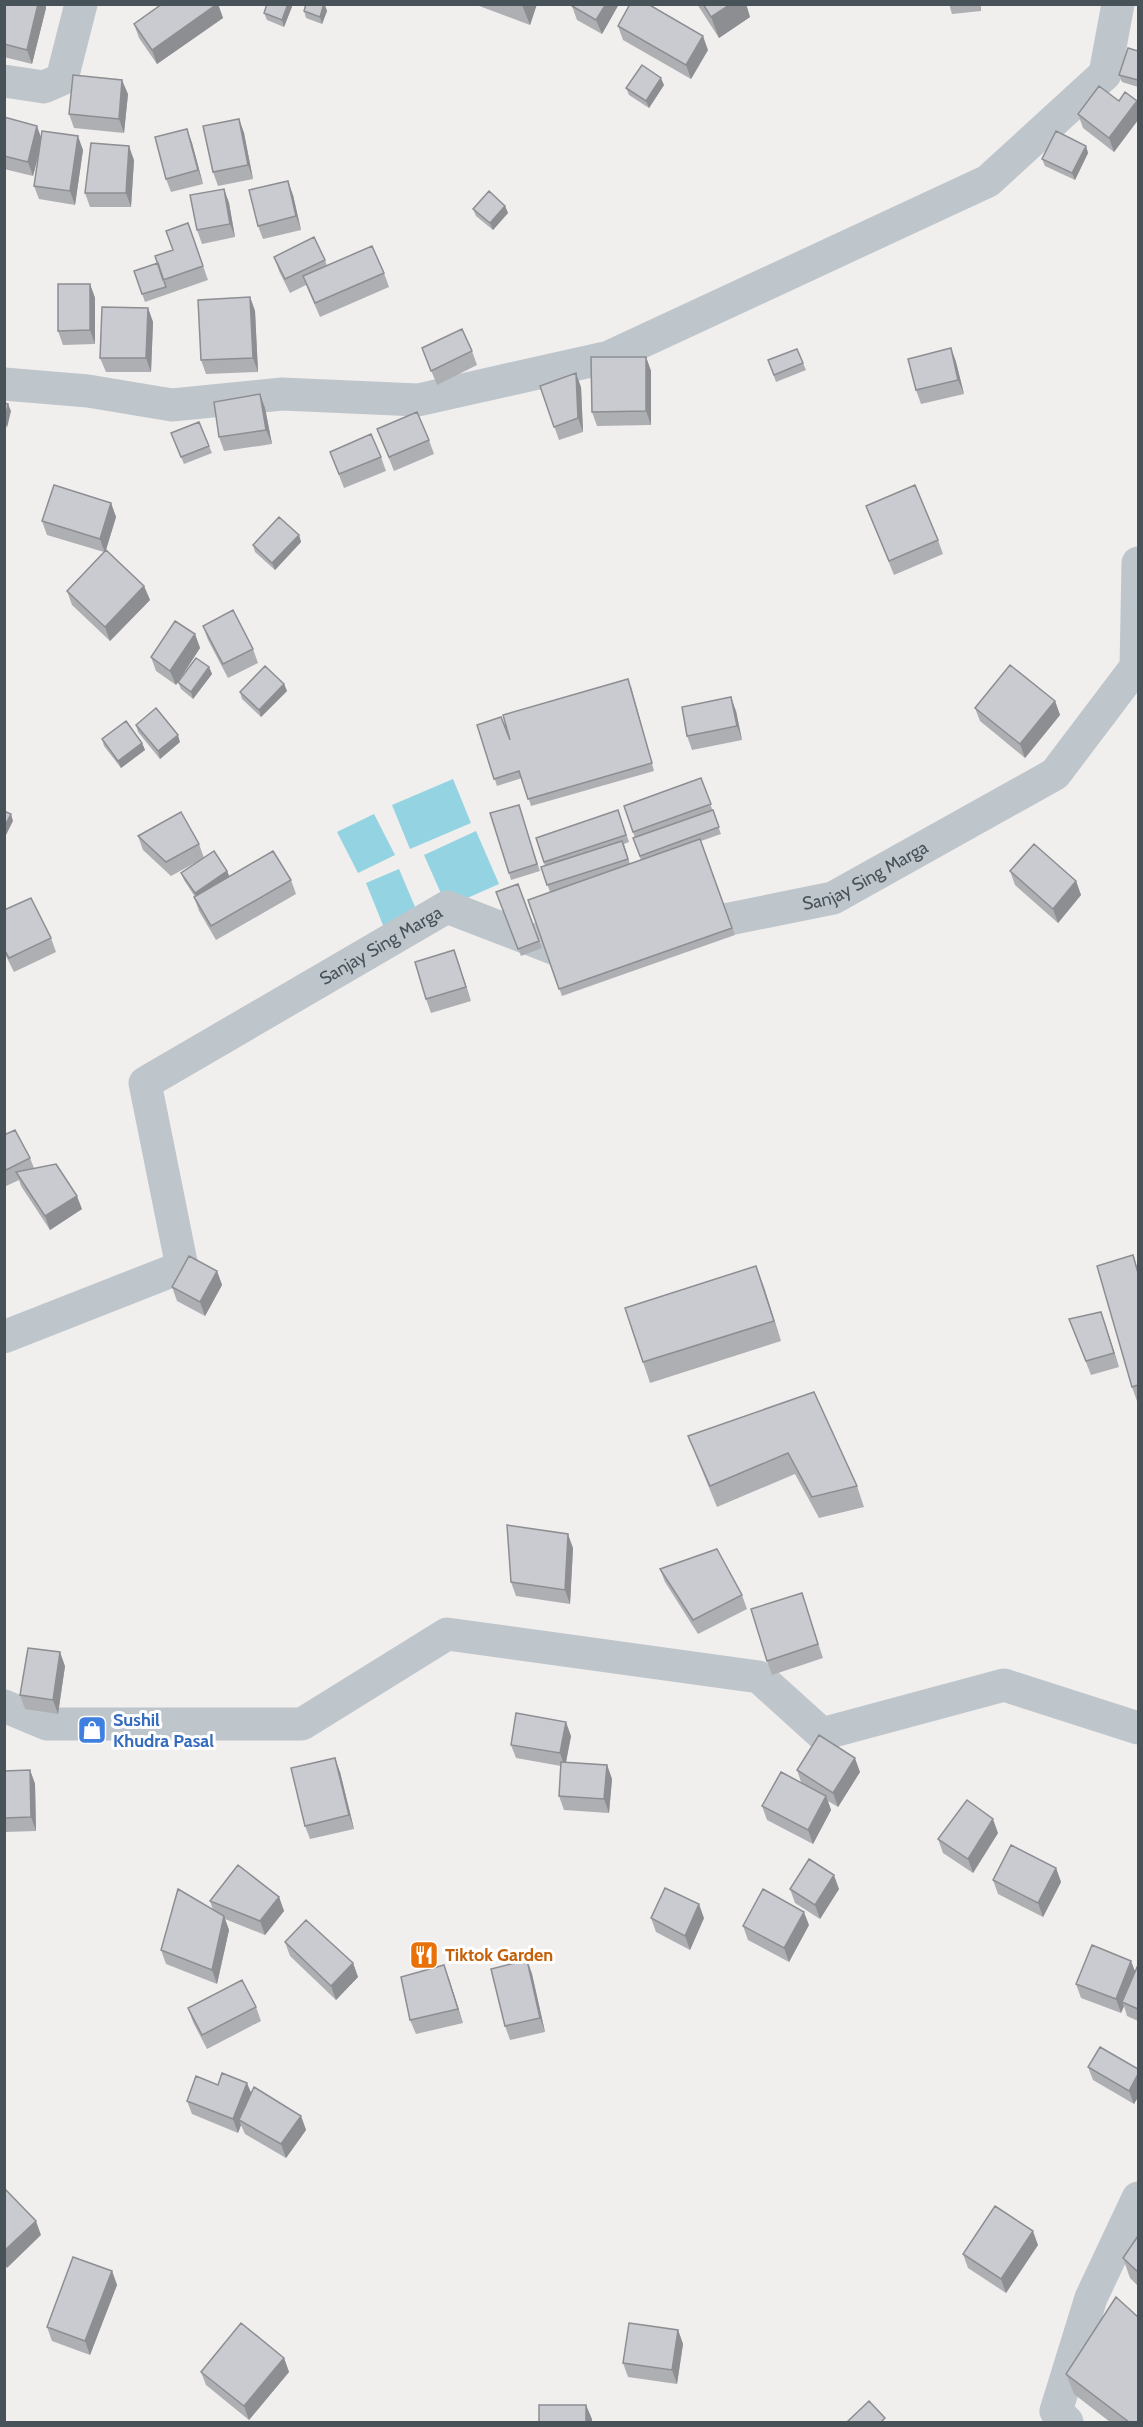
<svg xmlns="http://www.w3.org/2000/svg" width="1143" height="2427" font-family="Cabin,sans-serif">
<rect width="100%" height="100%" fill="#f1eeee"/>
<path fill="#93d3e2" d="M453 779 471 823 410 849 392 805Z
M374 814 395 855 358 873 337 832Z
M476 831 499 884 447 907 424 855Z
M399 869 421 921 387 935 366 883Z"/>
<g fill="none" stroke-linecap="round" stroke-linejoin="round">
<g stroke="#bec6cc" stroke-width="33">
<path d="M4 81 44 87 62 79 81 4"/>
<path d="M4 384 88 391 172 405 282 394 418 400 609 357 988 181 1105 74 1118 4"/>
<path id="s1" d="M685 928 833 898 1055 774 1136 667 1138 563"/>
<path id="s2" d="M4 1337 182 1267 145 1083 447 907 584 960"/>
<path d="M4 1706 47 1724H302L447 1634 759 1677 822 1734 1004 1685 1138 1728"/>
<path d="M1067 2422 1056 2411 1091 2298 1138 2198"/>
</g>
</g>
<path fill="#adafb3" d="M4 4H45L46 8 32 64 4 57Z
M162 4H218L223 18 157 64 139 38 134 24Z
M293 4 284 27 267 20 264 13Z
M306 4H325L327 11 322 24 306 18 304 11Z
M474 4H537L530 25Z
M619 4 602 34 577 20 572 6Z
M697 4H746L750 17 719 38Z
M949 4H981V11L952 14Z
M618 26 708 50 691 79 623 40Z
M1138 51V87L1122 82 1119 75Z
M664 85 649 108 629 95 626 88Z
M128 94 124 133 74 128 69 114Z
M1119 101 1138 105V120L1114 152 1083 128 1078 114Z
M4 117 41 137 83 150 75 205 39 199 34 186 39 154 33 176 4 169Z
M239 119 244 133 253 179 218 186 213 172Z
M187 129 192 143 203 184 171 192 166 179Z
M1086 146 1088 153 1075 180 1045 166 1042 159Z
M134 160 131 207H90L85 193Z
M224 189 229 203 235 237 202 244 197 230Z
M293 195 301 230 263 239 258 226Z
M505 206 508 213 493 230 476 216 473 209Z
M188 223 208 280 145 302 134 271 158 263 173 250Z
M274 257 325 260 327 266 384 273 389 287 320 317 306 285 290 293 279 271Z
M90 284 95 298V344L63 345 58 331Z
M250 297 255 311 258 372 206 374 201 360Z
M148 308 153 322 151 372H106L100 358Z
M422 348 472 351 477 365 437 385Z
M951 348 956 362 964 394 921 404 916 390Z
M797 349 806 370 776 382 768 360Z
M646 357 651 371V425L597 426 592 412Z
M540 386 581 387 583 432 559 440Z
M265 408 272 444 224 451 219 437Z
M199 422 212 453 184 464 171 433Z
M377 429 429 440 434 454 394 471Z
M330 452 381 457 386 471 344 488Z
M111 503 116 517 106 550 144 586 150 600 110 641 72 605 67 591 104 552 47 535 42 521Z
M866 506 938 540 943 554 894 575Z
M299 535 301 542 275 570 255 552 253 545Z
M203 626 253 649 258 663 228 678 208 640Z
M195 634 200 648 176 685 156 671 151 657Z
M209 667 212 674 193 699 181 689 178 682Z
M284 684 287 691 261 717 242 699 240 692Z
M631 686 654 771 531 806 522 778 497 786 477 725 510 740Z
M1055 701 1060 715 1025 758 980 721 975 708Z
M736 711 742 740 692 750 687 736Z
M136 725 180 742 160 759 138 732Z
M102 739 142 743 145 750 121 768 104 746Z
M701 778 721 834 701 841 735 935 562 996 528 900 550 892 541 867 545 866 536 838 618 810 629 842 624 844 630 864 641 860 633 838H635L624 806Z
M521 812 540 871 511 880 509 873Z
M138 836 199 844 204 858 227 871 229 876 291 880 296 894 216 940 199 911 194 897H195L184 880 181 873 202 859 171 876 143 850Z
M1010 871 1076 881 1081 895 1058 923 1015 885Z
M518 884 542 948 521 956 496 892Z
M4 910 51 938 56 952 14 972 4 952Z
M454 950 471 1001 431 1013 426 999Z
M4 1135 30 1158 34 1168 82 1209 50 1230 21 1186 19 1180 4 1187Z
M1133 1255 1138 1270V1404L1132 1387Z
M756 1266 781 1341 650 1383 643 1362Z
M217 1271 222 1285 205 1316 177 1301 172 1287Z
M1101 1312 1119 1367 1091 1375 1069 1319Z
M814 1392 857 1486 864 1507 819 1518 795 1474 717 1507 696 1456 688 1436Z
M573 1548 570 1604 516 1596 511 1582Z
M660 1569 742 1595 747 1609 698 1634 665 1582Z
M802 1593 823 1658 772 1675 767 1661Z
M65 1666 58 1714 25 1709 20 1695Z
M571 1736 566 1762 607 1765 612 1779 609 1813 564 1810 559 1796 561 1766 516 1758 511 1745Z
M30 1770 35 1784 36 1831 4 1832V1771Z
M797 1770 860 1772 838 1807 828 1801 831 1810 813 1844 767 1820 762 1806 801 1782Z
M340 1772 354 1829 310 1839 305 1826Z
M998 1833 973 1873 943 1853 938 1839Z
M1056 1868 1061 1882 1043 1917 998 1894 993 1880Z
M790 1889H839L820 1919 795 1903Z
M279 1897 284 1911 265 1935 225 1919 229 1930 217 1984 166 1964 161 1950 213 1910 210 1901Z
M651 1918H704L690 1950 656 1932Z
M809 1925 789 1962 748 1940 743 1926Z
M285 1942 353 1963 358 1977 336 2000 290 1956Z
M527 1960 532 1974 545 2032 510 2040 505 2026Z
M1131 1961 1135 1972 1138 1965V2021L1127 2016 1124 2006 1121 2013 1081 1998 1076 1984Z
M449 1979 463 2023 416 2034 410 2020Z
M256 2007 261 2021 207 2049 193 2022 188 2008Z
M1088 2067 1138 2069V2097L1134 2104 1093 2080Z
M218 2085 251 2093 301 2116 306 2130 286 2158 245 2134 241 2125 238 2133 192 2114 187 2101Z
M1138 2236V2286L1130 2278 1123 2258Z
M1038 2245 1006 2293 968 2268 963 2254Z
M112 2271 117 2285 90 2355 52 2341 47 2327Z
M678 2330 683 2344 677 2384 628 2377 623 2363Z
M284 2358 289 2372 249 2420 206 2385 201 2372Z
M1066 2374 1138 2422H1110L1074 2394Z"/>
<path fill="#8d8e92" d="M38 4H45L46 8 32 64 27 50Z
M217 4H218L223 18 157 64 152 50Z
M288 4H293L284 27 282 20Z
M324 4 327 11 322 24 320 17Z
M537 4 530 25 522 5Z
M606 4H619L602 34 596 20Z
M731 4H746L750 17 719 38 711 17Z
M703 36 708 50 691 79 686 65Z
M661 78 664 85 649 108 646 101Z
M122 80 128 94 124 133 119 119Z
M1137 101 1138 105V120L1114 152 1109 138Z
M239 119 244 133 253 179 248 165Z
M37 126 42 140 33 176 28 162Z
M187 129 192 143 203 184 198 170Z
M78 136 83 150 75 205 70 191Z
M129 146 134 160 131 207 126 193Z
M1086 146 1088 153 1075 180 1072 173Z
M288 181 293 195 301 230 296 216Z
M224 189 229 203 235 237 230 224Z
M505 206 508 213 493 230 490 223Z
M90 284 95 298V344L90 330Z
M250 297 255 311 258 372 253 358Z
M148 308 153 322 151 372 146 358Z
M951 348 956 362 964 394 958 380Z
M646 357 651 371V425L646 411Z
M576 373 581 387 583 432 578 418Z
M260 394 265 408 272 444 266 430Z
M8 404 11 411 7 428 5 421Z
M111 503 116 517 105 553 100 539Z
M299 535 301 542 275 570 272 563Z
M144 586 150 600 110 641 105 627Z
M195 634 200 648 176 685 170 671Z
M209 667 212 674 193 699 191 692Z
M284 684 287 691 261 717 259 710Z
M731 697 736 711 742 740 737 726Z
M1055 701 1060 715 1025 758 1020 744Z
M178 735 180 742 160 759 158 751Z
M142 743 145 750 121 768 118 761Z
M11 814 13 821 4 839V827Z
M227 871 230 878 197 900 195 893Z
M1076 881 1081 895 1058 923 1053 909Z
M454 950 459 964 471 1001 466 987Z
M77 1196 82 1209 50 1230 45 1216Z
M756 1266 764 1287 781 1341 774 1321Z
M217 1271 222 1285 205 1316 200 1302Z
M1101 1312 1106 1326 1119 1367 1114 1353Z
M568 1534 573 1548 570 1604 565 1590Z
M60 1652 65 1666 58 1714 53 1700Z
M566 1722 571 1736 565 1767 560 1753Z
M335 1758 340 1772 354 1829 349 1815Z
M855 1758 860 1772 838 1807 833 1793Z
M607 1765 612 1779 609 1813 604 1799Z
M30 1770 35 1784 36 1831 31 1817Z
M826 1796 831 1810 813 1844 808 1830Z
M993 1819 998 1833 973 1873 968 1859Z
M1056 1868 1061 1882 1043 1917 1038 1903Z
M834 1875 839 1889 820 1919 815 1905Z
M279 1897 284 1911 265 1935 260 1921Z
M699 1904 704 1918 690 1950 685 1936Z
M804 1912 809 1925 789 1962 784 1948Z
M224 1916 229 1930 217 1984 212 1970Z
M527 1960 532 1974 545 2032 540 2018Z
M1131 1961 1136 1974 1122 2002 1124 2006 1121 2013 1116 1999Z
M353 1963 358 1977 336 2000 331 1986Z
M444 1965 449 1979 463 2023 458 2009Z
M1138 2074V2097L1134 2104 1129 2091Z
M247 2083 253 2097 239 2120 241 2125 238 2133 233 2119Z
M301 2116 306 2130 286 2158 281 2144Z
M36 2221 41 2235 7 2268 4 2262V2251Z
M1033 2231 1038 2245 1006 2293 1001 2279Z
M112 2271 117 2285 90 2355 85 2341Z
M678 2330 683 2344 677 2384 672 2370Z
M284 2358 289 2372 249 2420 244 2406Z
M586 2405 592 2419V2422H586Z"/>
<path fill="#c9cbd0" stroke="#8d8e92" stroke-width="1.5" d="M4 4H38L27 50 4 44Z
M162 4H217L152 50 134 24Z
M267 4H288L282 20 264 13Z
M306 4H324L320 17 304 11Z
M573 4H606L596 20 572 6Z
M630 4H648L703 36 686 65 618 26Z
M703 4H731L711 17Z
M1128 48 1138 51V80L1119 75Z
M642 65 661 78 646 101 626 88Z
M73 75 122 80 119 119 69 114Z
M1099 86 1119 101 1125 92 1137 101 1109 138 1078 114Z
M4 117 37 126 28 162 4 156Z
M239 119 248 165 213 172 203 126Z
M187 129 198 170 166 179 155 137Z
M42 131 78 136 70 191 34 186Z
M1056 131 1086 146 1072 173 1042 159Z
M91 143 129 146 126 193H85Z
M288 181 296 216 258 226 249 190Z
M224 189 230 224 197 230 190 195Z
M489 191 505 206 490 223 473 209Z
M188 223 203 266 163 280 155 256 173 250 166 231Z
M314 237 325 260 285 279 274 257Z
M372 246 384 273 315 303 303 276Z
M158 263 166 287 142 294 134 271Z
M58 284H90V330L58 331Z
M250 297 253 358 201 360 198 300Z
M102 307 148 308 146 358H100Z
M462 329 472 351 431 371 422 348Z
M951 348 958 380 916 390 908 359Z
M797 349 803 363 774 375 768 360Z
M591 357H646V411L592 412Z
M576 373 578 418 554 427 540 386Z
M260 394 266 430 219 437 214 402Z
M4 403 8 404 5 421H4Z
M417 412 429 440 389 457 377 429Z
M199 422 209 446 181 457 171 433Z
M371 434 381 457 339 474 330 452Z
M54 485 111 503 100 539 42 521Z
M915 485 938 540 889 561 866 506Z
M279 517 299 535 272 563 253 545Z
M106 550 144 586 105 627 67 591Z
M233 610 253 649 223 664 203 626Z
M175 621 195 634 170 671 151 657Z
M196 658 209 667 191 692 178 682Z
M1010 665 1055 701 1020 744 975 708Z
M265 666 284 684 259 710 240 692Z
M628 679 652 763 528 799 519 771 494 779 477 725 501 717 510 740 503 715Z
M731 697 737 726 687 736 682 707Z
M156 708 178 735 158 751 136 725Z
M126 721 142 743 118 761 102 739Z
M701 778 711 804 633 832 624 806Z
M519 805 537 864 509 873 490 813Z
M618 810 626 835 544 862 536 838Z
M713 810 719 827 640 856 633 838Z
M4 811 11 814 4 827Z
M181 812 199 844 166 862 138 836Z
M700 839 732 928 559 989 528 900Z
M622 841 628 859 547 885 541 867Z
M1034 844 1076 881 1053 909 1010 871Z
M214 851 227 871 195 893 181 873Z
M273 851 291 880 211 926 194 897Z
M518 884 539 941 518 949 496 892Z
M31 898 51 938 9 958 4 949V910Z
M454 950 466 987 426 999 415 962Z
M15 1130 30 1158 4 1171V1135Z
M56 1164 77 1196 45 1216 16 1172Z
M1133 1255 1138 1273V1385L1132 1387 1097 1266Z
M189 1256 217 1271 200 1302 172 1287Z
M756 1266 774 1321 643 1362 625 1308Z
M1101 1312 1114 1353 1086 1361 1069 1319Z
M814 1392 857 1486 812 1497 788 1453 710 1486 688 1436Z
M507 1525 568 1534 565 1590 511 1582Z
M717 1549 742 1595 693 1620 660 1569Z
M802 1593 818 1644 767 1661 751 1609Z
M28 1648 60 1652 53 1700 20 1695Z
M516 1713 566 1722 560 1753 511 1745Z
M819 1735 855 1758 833 1793 797 1770Z
M335 1758 349 1815 305 1826 291 1768Z
M561 1762 607 1765 604 1799 559 1796Z
M30 1770 31 1817 4 1818V1771Z
M781 1772 826 1796 808 1830 762 1806Z
M967 1800 993 1819 968 1859 938 1839Z
M1011 1845 1056 1868 1038 1903 993 1880Z
M809 1859 834 1875 815 1905 790 1889Z
M238 1865 279 1897 260 1921 210 1901Z
M665 1888 699 1904 685 1936 651 1918Z
M178 1889 224 1916 212 1970 161 1950Z
M763 1889 804 1912 784 1948 743 1926Z
M306 1920 353 1963 331 1986 285 1942Z
M1092 1945 1131 1961 1116 1999 1076 1984Z
M527 1960 540 2018 505 2026 491 1969Z
M444 1965 458 2009 410 2020 401 1977Z
M1138 1965V2009L1122 2002Z
M242 1980 256 2007 202 2035 188 2008Z
M1100 2047 1138 2069V2074L1129 2091 1088 2067Z
M222 2073 247 2083 233 2119 187 2101 196 2076 218 2085Z
M254 2087 301 2116 281 2144 239 2120Z
M6 2190 36 2221 4 2251V2192Z
M995 2206 1033 2231 1001 2279 963 2254Z
M1138 2236V2272L1123 2258Z
M73 2257 112 2271 85 2341 47 2327Z
M1116 2297 1138 2317V2422H1129L1066 2374Z
M241 2323 284 2358 244 2406 201 2372Z
M629 2323 678 2330 672 2370 623 2363Z
M869 2401 885 2418 881 2422H847Z
M539 2405H586V2422H539Z"/>
<defs>
<g id="shop-square" transform="scale(1.5)"><rect x="-9" y="-9" width="18" height="18" rx="4" fill="#3f7fe0" stroke="#fff"/><path d="M-5-2.5h2.3a2.7 3.5 0 0 1 5.4 0H5L5.5 6h-11ZM-1.5-2.5h3a1.5 2.3 0 0 0-3 0Z" fill="#fff"/></g>
<g id="restaurant-square" transform="scale(1.5)"><rect x="-9" y="-9" width="18" height="18" rx="4" fill="#e8710a" stroke="#fff"/><path d="M-5-6h1v4h1v-4h1v4h1v-4h1v5L-1.5 .5V6h-2V.5L-5-1ZM5-6V6H3V1.5H1.5Q1.5-4 5-6Z" fill="#fff"/></g>
</defs>
<g fill-rule="evenodd">
<use href="#shop-square" x="92" y="1730"/>
<use href="#restaurant-square" x="424" y="1955"/>
</g>
<g text-anchor="middle" dominant-baseline="central" stroke-width="6" stroke-linejoin="round" paint-order="stroke">
<g font-size="18" fill="#485259" stroke="#fff">
<text stroke="none"><textPath href="#s1" startOffset="189">Sanjay Sing Marga</textPath></text>
<text stroke="none"><textPath href="#s2" startOffset="652">Sanjay Sing Marga</textPath></text>
</g>
<g font-size="18" font-weight="bold" fill="#366cbe" stroke="#fff" text-anchor="start">
<text x="113" y="1720">Sushil<tspan x="113" dy="21">Khudra Pasal</tspan></text>
</g>
<g font-size="18" font-weight="bold" fill="#c56008" stroke="#fff" text-anchor="start">
<text x="445" y="1955">Tiktok Garden</text>
</g>
</g>
<rect width="1143" height="2427" fill="none" stroke="#485259" stroke-width="12"/>
</svg>
